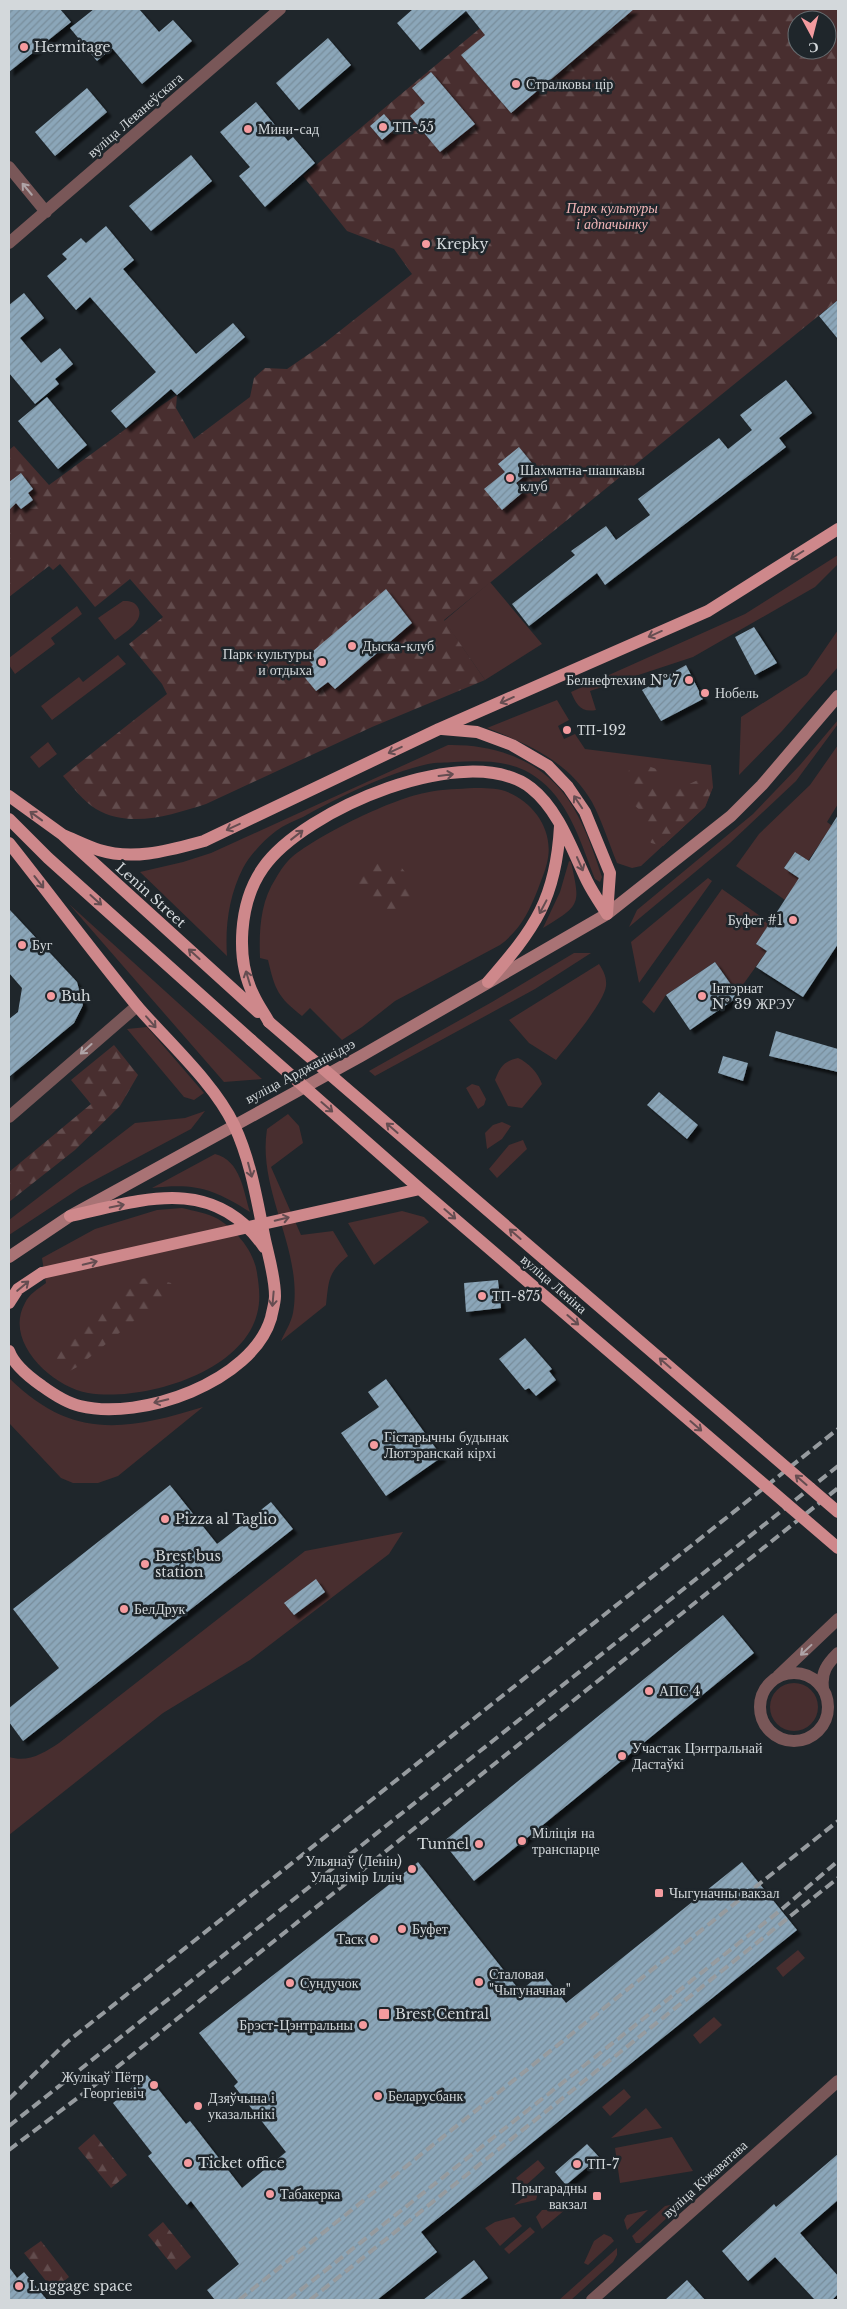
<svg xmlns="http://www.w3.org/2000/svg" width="847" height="2309" font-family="'Libre Baskerville',serif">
<defs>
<pattern id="forest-firs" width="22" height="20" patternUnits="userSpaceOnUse" patternTransform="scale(1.25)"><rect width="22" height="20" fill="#482e2f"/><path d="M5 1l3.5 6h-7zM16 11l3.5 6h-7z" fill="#624c4d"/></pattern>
<pattern id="building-hatch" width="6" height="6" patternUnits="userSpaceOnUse" patternTransform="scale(1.25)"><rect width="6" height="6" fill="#8ba6b9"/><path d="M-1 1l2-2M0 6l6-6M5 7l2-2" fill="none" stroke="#788d9b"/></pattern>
<filter id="shadow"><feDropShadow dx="4.5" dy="4.5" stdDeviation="1" flood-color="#0009"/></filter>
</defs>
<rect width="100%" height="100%" fill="#1f262b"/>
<path fill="#482e2f" d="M838 555V564L815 587 693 657 590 691 596 710C581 713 576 704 571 692L745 614Z
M490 582 542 644 485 680 444 621Z
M123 601C129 601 133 601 137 606 147 620 124 633 115 640L98 618Z
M77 606 82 614 51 638 55 644 15 674 9 665V658Z
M838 630V667L782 731 739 775 741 717 807 675Z
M118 655 126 664 52 720 41 706 79 677 83 682Z
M557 700 569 720 558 726 564 739 575 734 585 749 711 765 713 787 705 807 641 866 632 868 617 863C609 843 602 821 592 802 569 762 528 744 487 728Z
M838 720V724L796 781 730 843 629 927 637 910 753 814 800 765Z
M48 742 57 754 39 768 30 757Z
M448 745C502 744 553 765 578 816 588 835 595 856 602 877L600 882 595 879C582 846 570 804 541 781 516 760 485 760 454 762 446 763 436 762 428 764 385 774 341 796 303 817 294 821 284 825 276 831 264 840 250 855 243 868 229 896 225 925 227 956L140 872 183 862 211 853Z
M838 745V804L827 822 838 830 835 838 827 833 808 861 795 852 784 868 805 882 785 900 736 866 759 834 810 785Z
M474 788C484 788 496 788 505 791 534 802 555 831 547 863 545 872 541 880 538 889 529 912 520 930 500 945L395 1001 362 1027 342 1040 310 1008 302 1016C278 997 275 990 268 960L260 958C259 931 260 902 276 878 280 871 286 862 292 857 320 834 393 798 429 792 443 789 459 789 474 788Z
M569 861 571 862C580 904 582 905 543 928L560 892Z
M708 878 712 881 639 983 631 942Z
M722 889 770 923 756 944 767 951 737 993 715 962 666 995 654 1013 642 1002Z
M69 904 262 1079 224 1082Z
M574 953H591L535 989 375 1076 369 1071 492 1002Z
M599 964C603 970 607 977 606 986 604 1003 568 1045 556 1060L529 1043 509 1020Z
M147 1027 204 1093 194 1100 184 1097 127 1029Z
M518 1058C529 1063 538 1073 542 1084L522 1108 508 1106 495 1080C500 1067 504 1061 518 1058Z
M472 1084 479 1086 486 1099 484 1105 478 1109 466 1088Z
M205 1111 191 1129 80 1188 9 1235V1220L135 1123 185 1118Z
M288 1114 299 1126 303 1143 271 1167 301 1235 333 1231 348 1256C328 1273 329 1279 326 1305L281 1341C285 1332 291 1323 293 1313 304 1250 257 1192 267 1129Z
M502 1122 511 1126 502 1139 487 1149 485 1133 493 1125Z
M523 1140 527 1149 497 1178 489 1169 509 1145Z
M215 1154C241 1161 243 1190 250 1212 213 1189 196 1183 152 1188Z
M182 1208C194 1211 208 1213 218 1219 236 1230 254 1251 257 1273 259 1286 261 1300 257 1314 242 1373 142 1402 88 1393 53 1387 3 1342 25 1303 29 1294 38 1289 46 1283L42 1258 95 1229 157 1210Z
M402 1211 424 1217 429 1222 374 1265 348 1223Z
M9 1378C72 1440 125 1431 203 1407L118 1476 98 1483H73L61 1478 9 1423Z
M403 1532 389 1554 250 1660 163 1713 9 1835V1757C28 1763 44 1753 59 1743L305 1551Z
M770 1707a24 24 0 1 1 48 0a24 24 0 1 1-48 0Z
M798 1950 805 1958 783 1977 776 1968Z
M714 2017 722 2025 700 2044 693 2035Z
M624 2089 631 2097 610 2116 602 2107Z
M646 2108 662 2128 611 2138Z
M672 2137 693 2171 620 2183 615 2148Z
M538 2160 545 2168 524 2187 516 2178Z
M540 2185 536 2200 514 2205Z
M670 2205 674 2208 672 2213 640 2243H636L632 2236 665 2206Z
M566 2209 542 2229 536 2217 542 2210Z
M648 2210 627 2230 624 2220 627 2215Z
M514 2217 522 2226 500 2246 485 2228 495 2222Z
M530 2227 535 2232 509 2254 504 2249Z
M604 2234 611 2237 614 2241 588 2265 584 2263 594 2241Z
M617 2248V2255L613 2262 571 2300H559Z"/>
<path fill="url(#forest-firs)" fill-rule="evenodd" d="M503 9H838V300L444 620 485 680 372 727 206 804C171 815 130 829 96 809 83 801 73 787 63 776L167 694 162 684 129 644 163 617 130 579 95 607 60 564 53 570 49 566 9 597V450L14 446 49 485 127 428 177 395 176 408 194 439 250 397 254 378 265 368 287 369 322 345 412 274 394 249 347 231 303 176ZM797 20H827V50H797Z
M648 766 662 771 659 785 674 791 698 780 713 787 705 807 663 846 651 843 645 833 642 812 633 804 625 783 629 770Z
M397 862 413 882 414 895C388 927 377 907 357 883L368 864Z
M114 1045 138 1075 120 1106 75 1150 9 1202V1172L91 1104 71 1080Z
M150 1278 171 1283 173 1289 79 1366 66 1373 54 1371 49 1359 52 1349 123 1288 137 1279Z
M94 2134 127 2175 111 2188 78 2148Z
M163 2222 191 2257 176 2270 148 2235Z
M41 2241 69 2277 53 2290 24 2253Z"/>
<path fill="url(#building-hatch)" filter="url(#shadow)" d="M9 9H60L71 22 9 72Z
M94 9H139L159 32 173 20 192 41 142 84 112 48 97 61 70 28Z
M413 9H634L511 113 461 55 485 35 466 11 420 50 397 23Z
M328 38 351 65 299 110 276 83Z
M431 72 475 124 440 152 410 116 425 103 412 88Z
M87 88 107 112 55 156 35 132Z
M256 102 288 141 293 137 315 163 265 207 239 176 250 167 220 132Z
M384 114 396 128 382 140 370 126Z
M191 155 212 181 151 231 129 206Z
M106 226 134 260 123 269 196 354 233 323 245 337 177 395 171 389 126 428 111 411 156 372 90 297 76 310 47 276 67 259 62 254 81 238 86 243Z
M24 293 44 318 20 338 41 363 60 348 73 364 55 379 59 384 35 404 9 373V305Z
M838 300V339L819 316Z
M786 380 812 413 779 438 786 447 605 585 597 573 529 626 512 604 575 555 571 551 606 526 616 540 650 515 638 499 719 438 728 449 752 430 740 415Z
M47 397 87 445 58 469 18 421Z
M519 447 535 467 516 483 523 492 502 510 484 489 505 472 498 464Z
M21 473 33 489 28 493 33 500 21 509 16 503 9 510V482Z
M386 589 412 623 335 689 328 682 316 691 302 674 313 665 306 657Z
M754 627 777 663 755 675 735 637Z
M686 665 703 699 661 721 642 690Z
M838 815V944L803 997 756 967 767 951 756 944 799 878 784 868 795 852 809 861Z
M9 909 77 982 83 1005 74 1023 9 1077V1019L18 1012 22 988 9 973Z
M715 962 739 996 690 1030 666 995Z
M776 1031 838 1049V1072L769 1056Z
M723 1056 748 1063 743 1081 718 1073Z
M659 1092 698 1125 687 1139 647 1105Z
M498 1280 501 1308 466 1312 464 1283Z
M525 1338 552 1369 549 1371 556 1380 536 1396 529 1388 525 1390 499 1359Z
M386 1379 442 1457 386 1496 341 1433 379 1407 368 1392Z
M170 1485 217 1544 271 1502 293 1529 23 1741 9 1722V1708L59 1668 13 1609Z
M316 1579 325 1592 294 1615 284 1603Z
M723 1615 754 1653 474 1881 443 1842Z
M418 1862 520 1991 542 1973 566 2003 742 1862 797 1930 421 2232 437 2252 377 2300H215L207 2290 239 2264 191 2201 187 2205 148 2156 152 2153 113 2103 147 2075 186 2124 190 2121 242 2188 286 2152 234 2086 238 2082 199 2033Z
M587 2144 599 2157 566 2185 555 2172Z
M838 2154V2200L800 2233 838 2276V2294L832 2300H815L775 2257 748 2281 722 2251 774 2204 776 2207Z
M474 2260 488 2278 459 2300H423Z
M9 2267 17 2278 24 2272 47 2300H9Z
M687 2280 705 2300H665Z"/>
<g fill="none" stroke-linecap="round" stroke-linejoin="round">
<path stroke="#795758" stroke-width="12" d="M9 167 46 212
M9 243 280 9
M9 1117 137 1006"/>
<path stroke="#795758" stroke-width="12" d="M760 1707a34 34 0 1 1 68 0a34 34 0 1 1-68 0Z
M778 1676 838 1619
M823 1688C821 1672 827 1664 838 1653
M592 2300 838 2081"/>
<path stroke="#a97375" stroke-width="12" d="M9 1257 70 1216 361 1056 607 914 731 816 762 785 838 696"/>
<path stroke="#ce888b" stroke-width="12" d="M442 729 477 732 512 745 548 766 568 787 585 812 610 873 607 914
M9 796 63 835 258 1012
M9 819 48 858 251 1040
M63 835C75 840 87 846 99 850 134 861 170 850 204 841L439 729 708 611 838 529
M9 843C52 897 93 953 137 1006 168 1042 214 1083 234 1125 251 1161 257 1201 265 1240 269 1258 275 1278 275 1296 275 1303 272 1312 271 1318 252 1382 141 1421 80 1406 67 1403 53 1394 42 1386 29 1377 14 1365 9 1351
M488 982C535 928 556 899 560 826
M269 1022C264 1013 258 1005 254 996 235 959 239 902 263 868 303 810 468 739 531 788 559 810 572 850 587 881 593 893 600 903 607 914
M70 1216C142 1200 213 1174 264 1247
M9 1303 18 1289 42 1273"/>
<path stroke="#969b9f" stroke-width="4" stroke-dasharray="10 5" stroke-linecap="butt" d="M9 2099 67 2042 838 1429
M9 2126 838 1466
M9 2150 96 2084 838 1488
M239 2300 838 1821
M288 2300 782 1909 838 1861
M310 2300 838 1878"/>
<path stroke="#ce888b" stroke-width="12" d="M269 1022 838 1512
M251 1040 420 1189 838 1548
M42 1273 420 1189"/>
</g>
<defs><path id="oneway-shaft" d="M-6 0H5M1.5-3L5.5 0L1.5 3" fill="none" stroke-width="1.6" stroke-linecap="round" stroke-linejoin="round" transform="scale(1.25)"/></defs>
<g stroke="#afa4a7">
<use href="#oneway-shaft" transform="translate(27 189) rotate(-130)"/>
<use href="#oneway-shaft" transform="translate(86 1049) rotate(138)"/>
<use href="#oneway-shaft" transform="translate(806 1650) rotate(137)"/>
</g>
<g stroke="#654d51">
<use href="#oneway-shaft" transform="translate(797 555) rotate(148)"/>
<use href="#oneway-shaft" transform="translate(655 634) rotate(156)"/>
<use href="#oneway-shaft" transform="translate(507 700) rotate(156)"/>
<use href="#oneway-shaft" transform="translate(395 750) rotate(155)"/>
<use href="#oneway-shaft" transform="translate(446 775) rotate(-7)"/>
<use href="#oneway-shaft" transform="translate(578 802) rotate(-124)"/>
<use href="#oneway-shaft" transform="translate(36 816) rotate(-144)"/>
<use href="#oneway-shaft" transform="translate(233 827) rotate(155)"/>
<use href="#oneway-shaft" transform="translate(297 835) rotate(-38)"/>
<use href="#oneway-shaft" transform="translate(580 864) rotate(66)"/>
<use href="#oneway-shaft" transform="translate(39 882) rotate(52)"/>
<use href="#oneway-shaft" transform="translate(96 900) rotate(42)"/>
<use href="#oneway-shaft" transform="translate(543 907) rotate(118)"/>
<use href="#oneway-shaft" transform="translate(194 954) rotate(-138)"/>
<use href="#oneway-shaft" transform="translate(248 978) rotate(-107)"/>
<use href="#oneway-shaft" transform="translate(151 1022) rotate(49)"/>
<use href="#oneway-shaft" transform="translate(327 1107) rotate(41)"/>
<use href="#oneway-shaft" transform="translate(392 1128) rotate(-139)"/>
<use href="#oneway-shaft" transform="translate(250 1170) rotate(75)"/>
<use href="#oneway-shaft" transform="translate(117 1206) rotate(-12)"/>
<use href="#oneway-shaft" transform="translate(450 1214) rotate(41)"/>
<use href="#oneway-shaft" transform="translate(282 1219) rotate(-13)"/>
<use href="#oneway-shaft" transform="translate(515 1234) rotate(-139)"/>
<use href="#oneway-shaft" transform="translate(90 1263) rotate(-13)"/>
<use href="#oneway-shaft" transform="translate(23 1286) rotate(-40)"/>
<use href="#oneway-shaft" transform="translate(273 1299) rotate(95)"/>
<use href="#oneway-shaft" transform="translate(573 1320) rotate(41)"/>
<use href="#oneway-shaft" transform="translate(665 1363) rotate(-139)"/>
<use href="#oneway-shaft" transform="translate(161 1401) rotate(166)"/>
<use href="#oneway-shaft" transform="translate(696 1426) rotate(41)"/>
<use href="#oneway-shaft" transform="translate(801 1480) rotate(-139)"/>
</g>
<g fill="#f49b9f" stroke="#1f262b" stroke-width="2">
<circle cx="24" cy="47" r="5"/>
<circle cx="516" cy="84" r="5"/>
<circle cx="383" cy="127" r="5"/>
<circle cx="248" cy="129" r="5"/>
<circle cx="426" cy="244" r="5"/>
<circle cx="510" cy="478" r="5"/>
<circle cx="352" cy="646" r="5"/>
<circle cx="322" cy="662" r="5"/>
<circle cx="689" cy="680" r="5"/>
<circle cx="705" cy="693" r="5"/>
<circle cx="567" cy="730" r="5"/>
<circle cx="793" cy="920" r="5"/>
<circle cx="22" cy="945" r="5"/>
<circle cx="51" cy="996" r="5"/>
<circle cx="702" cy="996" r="5"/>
<circle cx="482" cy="1296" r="5"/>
<circle cx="374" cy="1445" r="5"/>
<circle cx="165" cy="1519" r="5"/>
<circle cx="145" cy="1564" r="5"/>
<circle cx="124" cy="1609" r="5"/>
<circle cx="649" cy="1691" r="5"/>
<circle cx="622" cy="1756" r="5"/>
<circle cx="522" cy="1841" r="5"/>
<circle cx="479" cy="1844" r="5"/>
<circle cx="412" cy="1869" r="5"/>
<rect x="654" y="1888" width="10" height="10" rx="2.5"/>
<circle cx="402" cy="1929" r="5"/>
<circle cx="374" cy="1939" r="5"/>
<circle cx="479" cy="1982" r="5"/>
<circle cx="290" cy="1983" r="5"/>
<rect x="378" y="2008" width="12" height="12" rx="2.5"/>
<circle cx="363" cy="2025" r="5"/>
<circle cx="154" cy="2085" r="5"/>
<circle cx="378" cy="2096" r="5"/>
<circle cx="198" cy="2106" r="5"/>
<circle cx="188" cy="2163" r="5"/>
<circle cx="577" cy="2164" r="5"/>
<circle cx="270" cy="2194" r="5"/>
<rect x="592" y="2191" width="10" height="10" rx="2.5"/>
<circle cx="19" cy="2286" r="5"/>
</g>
<g text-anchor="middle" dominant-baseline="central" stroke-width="5" stroke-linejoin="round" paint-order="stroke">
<g font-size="14" fill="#d3d8db" stroke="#1f262b" text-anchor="start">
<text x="34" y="47">Hermitage</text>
<text x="526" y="84">Стралковы цір</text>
<text x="393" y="127">ТП-55</text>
<text x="258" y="129">Мини-сад</text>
<text x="436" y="244">Krepky</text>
<text x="520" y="470">Шахматна-шашкавы<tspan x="520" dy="16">клуб</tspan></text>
<text x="362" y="646">Дыска-клуб</text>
<text x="312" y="654" text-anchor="end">Парк культуры<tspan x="312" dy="16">и отдыха</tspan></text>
<text x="679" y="680" text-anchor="end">Белнефтехим № 7</text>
<text x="715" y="693">Нобель</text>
<text x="577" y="730">ТП-192</text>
<text x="783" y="920" text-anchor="end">Буфет #1</text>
<text x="32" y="945">Буг</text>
<text x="712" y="988">Інтэрнат<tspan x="712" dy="16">№ 39 ЖРЭУ</tspan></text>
<text x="61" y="996">Buh</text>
<text x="492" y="1296">ТП-875</text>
<text x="384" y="1437">Гістарычны будынак<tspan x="384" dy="16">Лютэранскай кірхі</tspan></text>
<text x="175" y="1519">Pizza al Taglio</text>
<text x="155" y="1556">Brest bus<tspan x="155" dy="16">station</tspan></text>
<text x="134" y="1609">БелДрук</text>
<text x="659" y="1691">АПС 4</text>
<text x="632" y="1748">Участак Цэнтральнай<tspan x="632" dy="16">Дастаўкі</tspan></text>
<text x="532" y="1833">Міліція на<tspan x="532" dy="16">транспарце</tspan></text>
<text x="469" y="1844" text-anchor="end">Tunnel</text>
<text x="402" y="1861" text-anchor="end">Ульянаў (Ленін)<tspan x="402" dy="16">Уладзімір Ілліч</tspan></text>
<text x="669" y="1893">Чыгуначны вакзал</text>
<text x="412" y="1929">Буфет</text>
<text x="364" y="1939" text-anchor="end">Таск</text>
<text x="489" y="1974">Сталовая<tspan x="489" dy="16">"Чыгуначная"</tspan></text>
<text x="300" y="1983">Сундучок</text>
<text x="395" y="2014">Brest Central</text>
<text x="353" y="2025" text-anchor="end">Брэст-Цэнтральны</text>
<text x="144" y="2077" text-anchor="end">Жулікаў Пётр<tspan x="144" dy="16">Георгіевіч</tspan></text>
<text x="388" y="2096">Беларусбанк</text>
<text x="208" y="2098">Дзяўчына і<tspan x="208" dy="16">указальнікі</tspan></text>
<text x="198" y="2163">Ticket office</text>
<text x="587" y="2164">ТП-7</text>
<text x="587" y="2188" text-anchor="end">Прыгарадны<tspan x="587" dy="16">вакзал</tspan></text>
<text x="280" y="2194">Табакерка</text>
<text x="29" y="2286">Luggage space</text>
</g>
<g font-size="14" fill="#d3d8db" stroke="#1f262b">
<text transform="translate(135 115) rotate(-41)">вуліца Леванеўскага</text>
<text transform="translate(151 895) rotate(42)">Lenin Street</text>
<text transform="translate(300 1071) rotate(-28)">вуліца Арджанікідзэ</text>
<text transform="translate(554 1284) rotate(41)">вуліца Леніна</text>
<text transform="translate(705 2179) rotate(-42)">вуліца Кіжаватава</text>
</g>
<g font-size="14" font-style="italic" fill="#f3b6b8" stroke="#1f262b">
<text x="612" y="208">Парк культуры<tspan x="612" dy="16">і адпачынку</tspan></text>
</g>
</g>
<rect width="847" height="2309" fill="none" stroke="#d3d8db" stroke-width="20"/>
<g transform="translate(812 35) rotate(173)"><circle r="24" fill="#1f262b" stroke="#676d71"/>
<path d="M0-4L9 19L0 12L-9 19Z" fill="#f49b9f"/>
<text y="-8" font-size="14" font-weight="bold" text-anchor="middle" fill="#d3d8db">С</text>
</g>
</svg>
